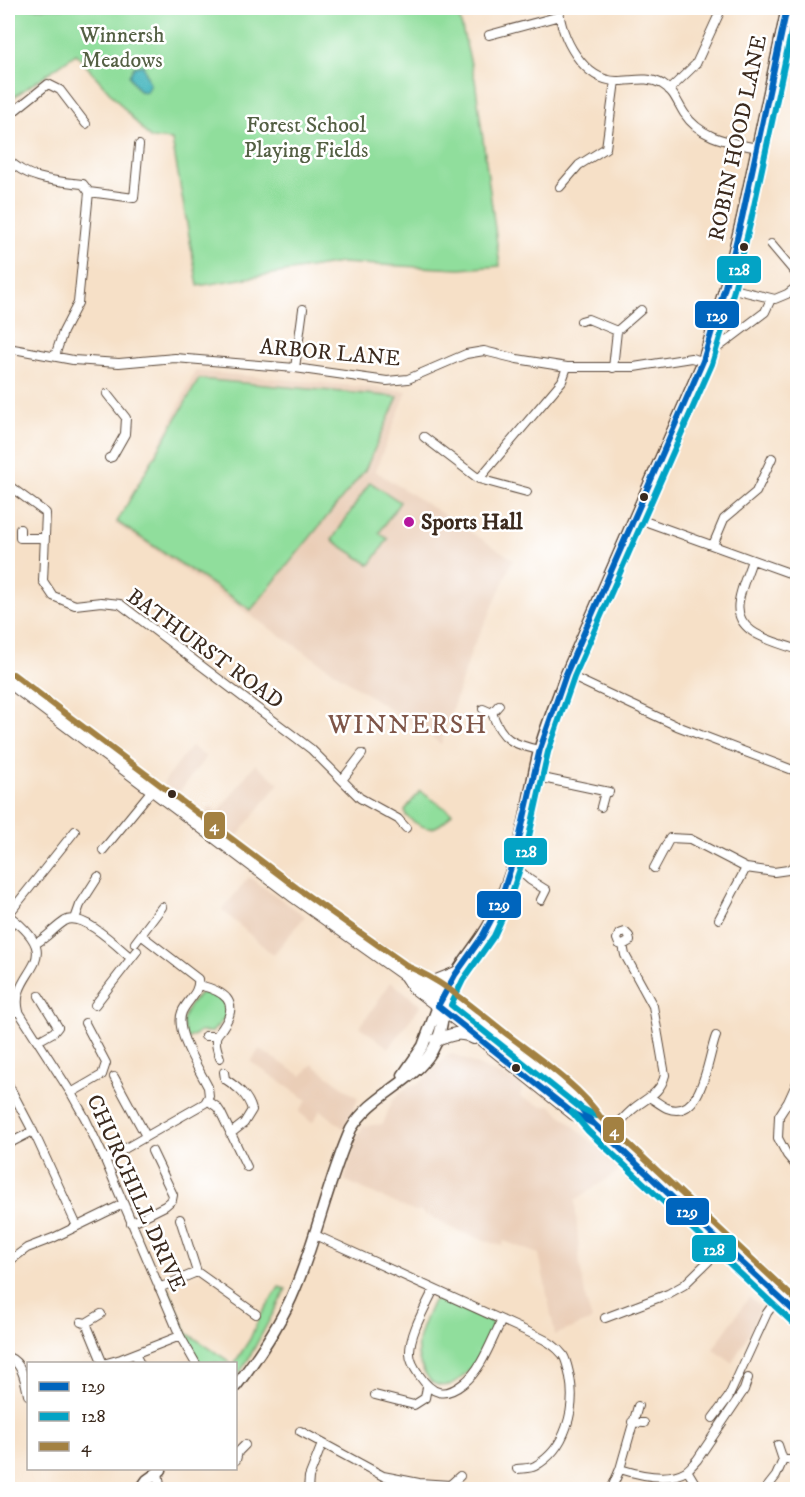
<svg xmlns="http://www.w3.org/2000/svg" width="805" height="1497" font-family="'IM FELL DW Pica',serif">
<rect width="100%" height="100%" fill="#fff"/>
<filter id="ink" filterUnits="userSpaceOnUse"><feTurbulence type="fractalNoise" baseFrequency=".0167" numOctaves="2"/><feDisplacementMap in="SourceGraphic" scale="12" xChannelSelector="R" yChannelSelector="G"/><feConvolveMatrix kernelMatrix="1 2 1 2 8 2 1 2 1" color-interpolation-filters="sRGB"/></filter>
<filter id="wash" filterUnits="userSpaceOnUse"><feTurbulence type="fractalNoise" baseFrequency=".008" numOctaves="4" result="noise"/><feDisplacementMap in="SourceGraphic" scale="24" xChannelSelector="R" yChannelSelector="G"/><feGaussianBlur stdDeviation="1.35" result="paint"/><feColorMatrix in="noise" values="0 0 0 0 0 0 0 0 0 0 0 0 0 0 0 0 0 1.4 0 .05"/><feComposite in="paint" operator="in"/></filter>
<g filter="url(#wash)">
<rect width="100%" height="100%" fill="#f6e0c7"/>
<path fill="#eaceb7" d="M195 371 407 391 375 471 513 559 491 611 472 649 441 744 115 524 168 428Z
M191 746 206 757 178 794 163 783Z
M255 764 279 783 236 838 204 814 210 806 218 812Z
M249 877 305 916 273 955 222 910Z
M391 982 421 1005 389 1048 360 1027Z
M259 1049 302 1076 312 1064 358 1098 344 1129 321 1110 312 1123 299 1112 307 1100 251 1062Z
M449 1054H453L523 1085 520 1097 541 1106 550 1105 593 1143 627 1166 575 1200 580 1265 586 1301 592 1320 555 1335 539 1254 504 1241 502 1246 460 1232 419 1211 415 1212 344 1180 358 1135 363 1126 383 1124 393 1099 408 1086 417 1085Z
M749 1297 761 1307 750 1332 732 1363 713 1349Z"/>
<path fill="#90de9c" stroke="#66845d" stroke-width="1.5" d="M8 8H457L475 80 500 266 460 269 340 263 198 286 172 140 150 138 76 54 8 101Z
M199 379 398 397 365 470 251 610 117 522Z
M370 482 400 502 379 533 388 539 370 565 332 540Z
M420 791 452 813C436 833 426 832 406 816L405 810Z
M205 991C214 991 222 998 227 1004V1016L212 1032H200L187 1039C186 1034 184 1029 183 1024 183 1012 195 996 205 991Z
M168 1287 187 1333 230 1362 228 1363H200L183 1333 166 1293Z
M279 1287 286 1289 249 1358 236 1379 234 1364 250 1339 259 1318Z
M445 1297 491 1319C491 1322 493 1329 493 1332 490 1348 465 1380 449 1385 442 1387 433 1385 429 1379 408 1352 420 1329 433 1301Z"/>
<path fill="#48b7c0" stroke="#42706f" stroke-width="1.5" d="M143 65 150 85 146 92 139 91 129 76 134 67Z"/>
</g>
<g filter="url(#ink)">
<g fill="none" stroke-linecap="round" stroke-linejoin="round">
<g stroke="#574537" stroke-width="10">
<path id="minor" d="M559 8C560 37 584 81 617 81 634 81 646 76 662 84 674 91 677 102 684 113 701 139 729 142 757 148
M489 35 560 16
M669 90 696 64 719 14V8
M8 116 48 84 60 90 86 124
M8 159C27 180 56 181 83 184L89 192 78 303 63 332 55 356
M560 187 579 165 606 148 615 81
M89 192 134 198 139 145
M771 244 798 276
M725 287 775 299 787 294 798 286
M581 321 588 319 617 331
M720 346 765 312 771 299
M8 348 73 360 119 363 175 358 295 368 387 381 408 379 466 354 484 351 517 359 567 367H634L691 358 703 361
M295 368 303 309
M613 368 617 331 641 310
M107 394 126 418 125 434 112 457 109 458
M424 437 479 479 527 492
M479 479 562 381 567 367
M8 485 46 513 43 581 53 596 75 605 101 602 120 604 311 749 360 798 398 819 406 828
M636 518 792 574 798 572
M20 529V538H44
M713 545 724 519 756 492 772 458
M752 560C748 573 741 587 739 601 733 634 774 641 798 650
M566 674 677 726 798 772
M499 705 492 713C502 740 512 744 539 750
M483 709 492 713
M533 776 609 792
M342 780 362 754
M601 807 605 792
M103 850 152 790
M513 865 530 880 546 890 541 900
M654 868 670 838 690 839 746 868 774 872 788 870 798 863
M8 915C72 963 8 969 19 1012L71 1093 85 1118 105 1160 180 1336 196 1364
M8 915 75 831
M75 919 80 905 98 877
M719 919 746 868
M8 929 14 920
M135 943 162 907
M35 944C47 938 54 928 65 921 82 911 118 947 131 958
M199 985C223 991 241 1001 223 1027 221 1031 216 1034 216 1039 215 1045 218 1052 220 1058
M95 1005 137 951
M8 1012H19
M205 1036H216
M38 1041 54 1032 58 1027 39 996
M224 1072 225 1079C237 1087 248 1095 252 1110L244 1123 230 1134
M114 1077 146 1136
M798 1080 788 1102 779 1116 778 1138 787 1155 798 1168
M8 1084 37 1139 77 1226
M71 1093 102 1075 106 1063 85 1023
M651 1098C656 1101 662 1106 667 1108 703 1122 708 1055 716 1036
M207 1100 217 1107 221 1113 247 1167
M608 1135C616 1126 623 1118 632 1110 645 1098 660 1095 665 1075L653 1006 625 955 623 945 619 944 617 939 619 934 625 932 629 936 630 941 623 945
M8 1144 33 1131
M105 1160 205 1103 209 1096 208 1087C199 1069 174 1031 182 1012 187 1000 200 993 198 979L141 935
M180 1219 197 1272 256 1314
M131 1223 165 1206 172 1200 173 1195 152 1151
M315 1235 537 1336C546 1340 556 1346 563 1355 567 1361 568 1370 570 1377 576 1409 566 1449 535 1466 530 1469 522 1468 517 1469
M8 1262 27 1248 53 1238 123 1204
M159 1288 197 1272
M434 1289C426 1306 409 1334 410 1354 410 1360 415 1369 419 1375 432 1394 444 1399 464 1383 482 1369 491 1341 502 1320
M605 1318 668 1294 684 1285 724 1246
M81 1322 86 1323 101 1314
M86 1323 103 1364
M135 1354 140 1364
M8 1357C23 1363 25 1381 28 1395
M103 1364 121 1359 180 1336
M375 1395 414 1405 425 1398 427 1387
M713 1418 728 1398 767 1313 778 1298
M632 1422 644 1423
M300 1431 383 1476 419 1483 450 1485
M236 1460 238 1452 245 1445
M783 1460H798
M620 1469C639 1475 668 1482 686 1471 690 1468 694 1463 697 1460L744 1390 748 1378
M687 1470 699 1490
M450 1488V1485L460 1476
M308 1490 309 1477 322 1444
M611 1490 620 1469 638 1406
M765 1490 776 1476 783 1460 778 1445"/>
</g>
<g stroke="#574537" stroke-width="11">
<path id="tertiary" d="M158 1475 160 1490"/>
</g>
<g stroke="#574537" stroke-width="13">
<path id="secondary" d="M403 1075 423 1046 438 1006 444 1000
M236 1386C258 1357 281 1324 295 1289 317 1237 328 1180 351 1129 372 1094 411 1085 432 1051 446 1028 441 1004 452 982 463 957 484 939 495 913 504 891 513 868 519 844 527 814 531 782 539 751 546 725 557 700 566 674L703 361 725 287 742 218 787 8
M140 1490 147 1480 161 1470"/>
</g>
<g stroke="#574537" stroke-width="14">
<path id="primary" d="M8 681 292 895 405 975 420 981 446 998 554 1082 589 1116 594 1124 798 1315
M405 975 413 987 467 1028 574 1114 588 1122
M421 981H436L456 973
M436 1040C452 1035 459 1030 474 1038"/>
</g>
<use href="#minor" stroke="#fff" stroke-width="8"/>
<use href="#tertiary" stroke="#fff" stroke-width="9"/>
<use href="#secondary" stroke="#fff" stroke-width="10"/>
<use href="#primary" stroke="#fff" stroke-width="12"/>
<g stroke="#fff" stroke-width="10">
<path id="bus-1" d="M579 1106 594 1124 798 1315
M594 1124 574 1114 438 1006 455 975 482 937 498 907 516 852 540 749 566 674 703 361 725 287 742 218 787 8"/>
</g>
<g stroke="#fff" stroke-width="10">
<path id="bus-2" d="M572 1112 588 1131 792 1322
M597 1116 579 1107 451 1005 463 980 494 936 506 910 525 854 548 752 574 677 712 364 734 290 751 220 796 10"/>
</g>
<g stroke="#fff" stroke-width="10">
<path id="bus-3" d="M13 674 297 888 409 967C446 982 477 1011 508 1035 538 1058 581 1087 601 1118L798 1302"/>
</g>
<use href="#bus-1" stroke="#0065bd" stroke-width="6"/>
<use href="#bus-2" stroke="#03a3c5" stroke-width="6"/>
<use href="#bus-3" stroke="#a38142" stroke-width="6"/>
</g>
</g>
<g fill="#3b2a1e" stroke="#fff" stroke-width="2">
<circle cx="744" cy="247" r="5"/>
<circle cx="644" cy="497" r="5"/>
<circle cx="172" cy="794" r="5"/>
<circle cx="516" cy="1068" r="5"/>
</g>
<circle fill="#b5179e" stroke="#fff" stroke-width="2" cx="409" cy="522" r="6"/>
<g text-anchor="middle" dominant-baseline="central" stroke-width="5" stroke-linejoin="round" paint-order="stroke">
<g font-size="22" fill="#546044" stroke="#fff">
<text x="122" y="35">Winnersh<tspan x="122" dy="25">Meadows</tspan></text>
<text x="306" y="125">Forest School<tspan x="306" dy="25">Playing Fields</tspan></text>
</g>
<g font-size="22" fill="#3b2a1e" stroke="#fff">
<text transform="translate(738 138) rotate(-78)">ROBIN HOOD LANE</text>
<text transform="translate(330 353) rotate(5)">ARBOR LANE</text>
<text transform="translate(205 649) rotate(36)">BATHURST ROAD</text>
<text transform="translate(136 1193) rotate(66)">CHURCHILL DRIVE</text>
</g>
<g font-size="22" font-weight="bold" fill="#3b2a1e" stroke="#fff" text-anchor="start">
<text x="421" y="522">Sports Hall</text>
</g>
<g font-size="26" letter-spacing="1.5" fill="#7e5548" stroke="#fff">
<text x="408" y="725">WINNERSH</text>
</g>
</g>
<g stroke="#fff" stroke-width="2">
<rect x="716" y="255" width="46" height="29" rx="6" fill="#03a3c5"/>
<rect x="694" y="300" width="46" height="29" rx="6" fill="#0065bd"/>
<rect x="203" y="811" width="23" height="29" rx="6" fill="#a38142"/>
<rect x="503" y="837" width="45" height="29" rx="6" fill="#03a3c5"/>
<rect x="476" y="890" width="46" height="29" rx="6" fill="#0065bd"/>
<rect x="602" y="1116" width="23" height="28" rx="6" fill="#a38142"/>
<rect x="665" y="1197" width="45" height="29" rx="6" fill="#0065bd"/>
<rect x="691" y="1234" width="46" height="29" rx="6" fill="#03a3c5"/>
</g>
<g font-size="16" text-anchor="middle" font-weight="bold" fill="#fff">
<text x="739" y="275">128</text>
<text x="717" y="321">129</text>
<text x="214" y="831">4</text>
<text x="526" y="857">128</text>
<text x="499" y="910">129</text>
<text x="614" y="1136">4</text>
<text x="687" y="1217">129</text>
<text x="714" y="1255">128</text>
</g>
<rect width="805" height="1497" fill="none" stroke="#fff" stroke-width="30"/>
<rect x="27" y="1362" width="210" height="108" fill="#ffffff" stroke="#b1aaa5" stroke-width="1.5"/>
<rect x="39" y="1382" width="30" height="9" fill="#0065bd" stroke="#b1aaa5" stroke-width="1.5"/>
<text x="81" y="1392" font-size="18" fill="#3b2a1e">129</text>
<rect x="39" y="1412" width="30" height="9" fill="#03a3c5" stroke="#b1aaa5" stroke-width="1.5"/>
<text x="81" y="1422" font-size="18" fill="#3b2a1e">128</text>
<rect x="39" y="1442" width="30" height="9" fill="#a38142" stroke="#b1aaa5" stroke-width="1.5"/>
<text x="81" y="1452" font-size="18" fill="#3b2a1e">4</text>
</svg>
